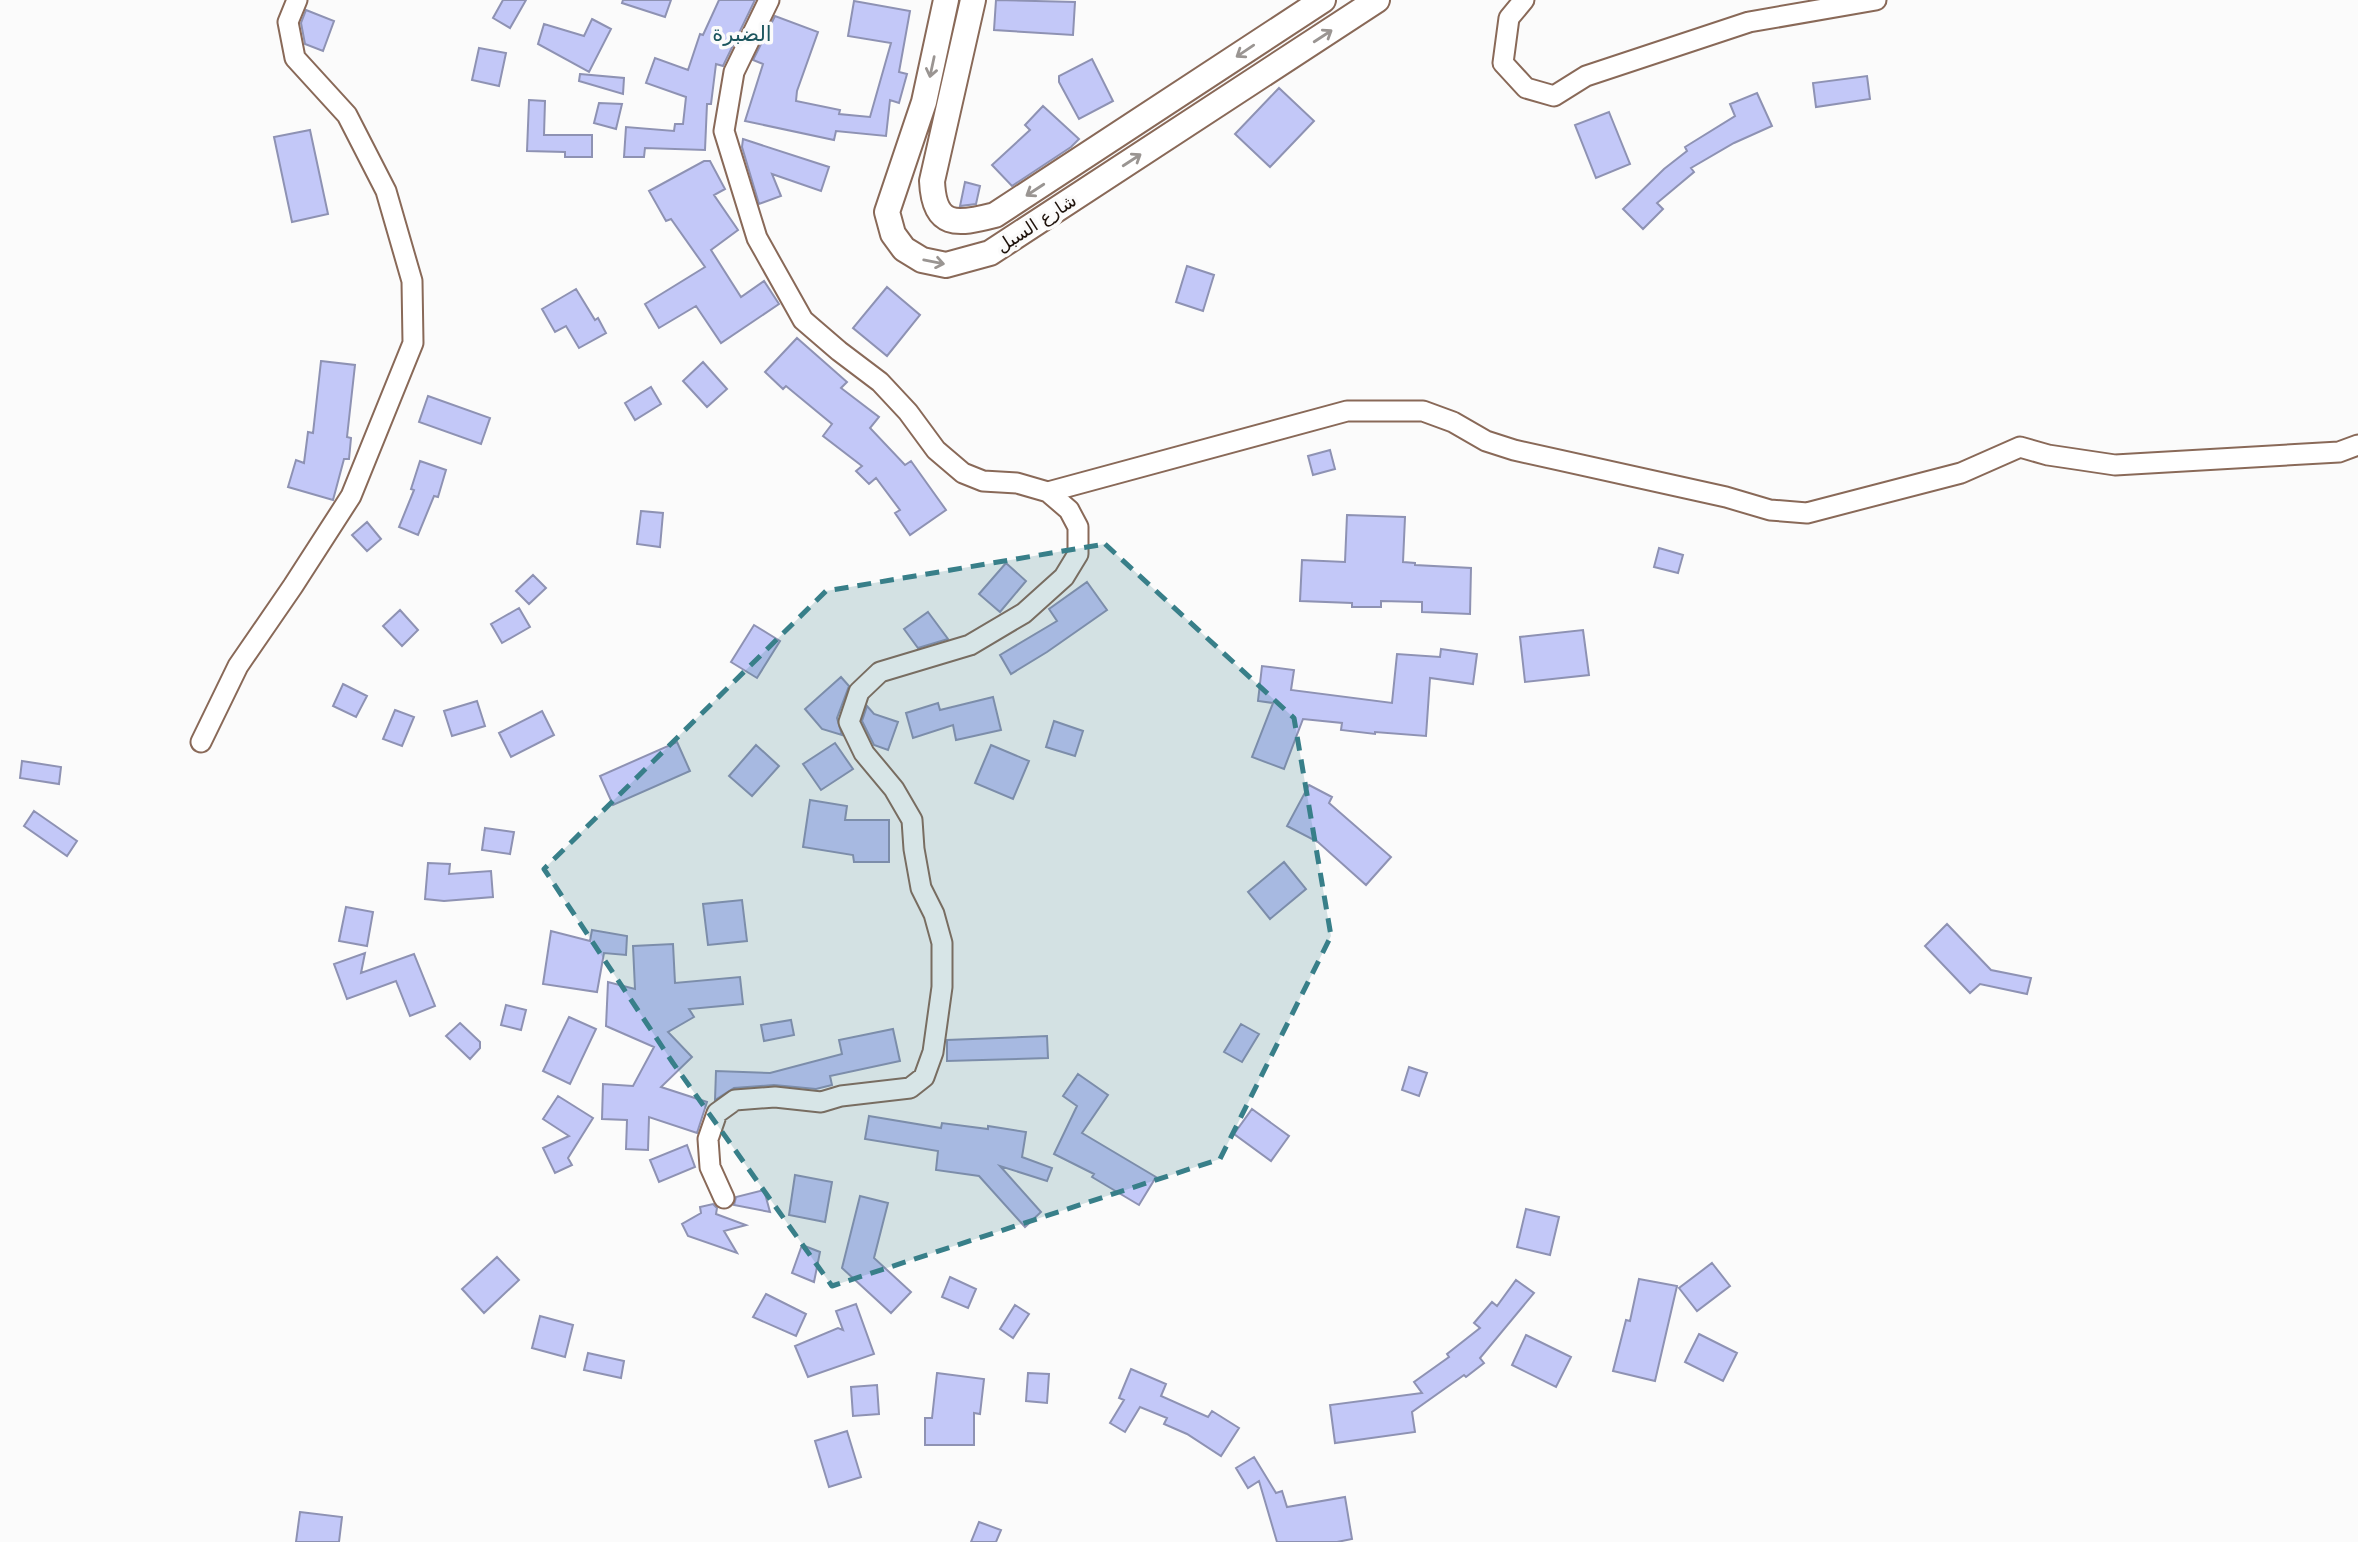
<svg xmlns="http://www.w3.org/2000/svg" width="2358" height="1542" font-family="'DejaVu Sans','Noto Sans Arabic',sans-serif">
<rect width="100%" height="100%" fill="#fbfbfb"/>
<path fill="#c3c8f8" stroke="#8e92b3" stroke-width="2" d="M503 0H526L510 28 493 18Z
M623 0H671L665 17 622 3Z
M719 0H755L723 66 716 64 711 104H707L705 150 645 148 644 157H624L626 127 674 131 675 124H683L686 97 646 83 655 58 688 70 700 34 703 35Z
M996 0 1075 2 1073 35 994 30Z
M854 1 910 11 899 72 907 74 899 103 890 100 886 136 836 131 834 140 745 121 763 64 753 60 775 16 818 32 797 91 796 101 840 110 839 114 870 117 891 43 848 36Z
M306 10 334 21 323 51 305 44 301 23Z
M592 19 611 29 589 72 538 44 544 24 584 36Z
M479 48 506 53 499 86 472 80Z
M1092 59 1113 101 1079 119 1059 82V76Z
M580 74 624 78 623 94 579 81Z
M1867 76 1870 99 1816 107 1813 83Z
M1279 88 1314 121 1270 167 1235 134Z
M1757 93 1772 126 1734 143 1691 168 1694 172 1657 203 1663 209 1643 229 1623 209 1664 169 1687 151 1685 147 1735 116 1730 104Z
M529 100 545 101 544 135H592V157H565V152L527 151Z
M599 103 622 104 616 129 594 123Z
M1043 106 1079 139 1071 147 1012 186 992 165 1030 130 1025 125Z
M1609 112 1630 164 1596 178 1575 125Z
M310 130 328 214 292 222 274 137Z
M743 139 829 167 821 191 772 174 781 196 759 204 742 147Z
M704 161H710L725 189 714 195 738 230 711 250 741 297 764 281 779 304 721 343 696 306 659 328 645 304 705 267 671 219 666 221 649 191Z
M965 182 980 186 976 204 960 206Z
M1187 266 1214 275 1203 311 1176 302Z
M887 287 920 315 887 356 853 328Z
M576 289 595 320 598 318 606 333 579 348 566 326 555 332 542 309Z
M797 338 847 382 841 388 879 417 870 428 905 465 911 461 946 510 910 535 895 513 900 510 876 478 869 484 856 471 862 466 823 436 832 424 786 386 783 389 765 372Z
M321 361 355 365 347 437 351 438 349 459H344L333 500 288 487 296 460 304 463 308 432 313 433Z
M703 362 727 389 707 407 683 381Z
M651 387 661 404 635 420 625 403Z
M428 396 490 418 481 444 419 422Z
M1330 450 1335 469 1313 475 1308 456Z
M420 461 446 470 438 497 434 496 418 535 399 527 414 490 411 489Z
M641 511 663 513 660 547 637 544Z
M1347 515 1405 517 1403 562 1415 563V565L1471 568 1470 614 1422 612V602L1381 601V607H1352V603L1300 601 1302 560 1345 562Z
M367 522 381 539 367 551 352 535Z
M1659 548 1683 555 1678 573 1654 567Z
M1006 563 1026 581 1000 612 979 594Z
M533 575 546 588 529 604 516 591Z
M1087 582 1107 610 1047 652 1011 674 1000 655 1057 621 1049 609Z
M519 608 530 627 502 643 491 624Z
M400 610 418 630 402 646 383 626Z
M928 612 948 639 918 648 904 629Z
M754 625 780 641 757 678 731 662Z
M1583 630 1589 675 1525 682 1520 637Z
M1441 649 1477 654 1473 684 1430 678 1426 736 1375 732V734L1341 730 1342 723 1303 719 1284 769 1252 757 1273 703 1258 701 1262 666 1294 670 1291 690 1392 703 1397 654 1440 657Z
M841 677 849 686 837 718 842 735 822 729 805 709Z
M343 684 367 696 356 717 333 706Z
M993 697 1001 730 956 740 953 725 913 738 906 713 938 703 940 710Z
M477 701 485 726 452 736 444 711Z
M867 706 874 714 898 722 888 750 874 745 862 721Z
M395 710 414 717 402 746 383 739Z
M542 711 554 735 511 757 499 733Z
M1054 721 1083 731 1075 756 1046 747Z
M677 742 690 771 613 805 600 776Z
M835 743 853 769 821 790 803 764Z
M756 745 779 766 752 796 729 776Z
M991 745 1029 761 1013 799 975 783Z
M22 761 61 767 59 784 20 778Z
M1309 785 1332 797 1329 803 1391 857 1366 885 1318 842 1287 826Z
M810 800 847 806 845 820H889V862H854L853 855 803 847Z
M34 811 77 841 67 856 24 826Z
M485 828 514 832 510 854 482 850Z
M1284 862 1306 889 1270 919 1248 892Z
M428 863 450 864 449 874 491 871 493 897 444 901 425 899Z
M742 900 747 941 708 945 703 904Z
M346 907 373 912 367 946 339 941Z
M1947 924 1991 970 2031 978 2027 994 1980 984 1970 993 1925 946Z
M592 930 627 936 626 955 604 953 597 992 543 984 551 931 590 941Z
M673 944 675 983 740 977 743 1004 689 1009 694 1017 668 1032 692 1057 661 1087 707 1102 697 1133 649 1117 648 1150 626 1149 627 1120 602 1119 603 1084 633 1086 654 1047 606 1026 608 982 635 989 633 946Z
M365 953 361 973 414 954 435 1006 410 1016 396 981 347 999 334 964Z
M506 1005 526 1010 521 1030 501 1025Z
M569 1017 596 1029 570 1084 543 1071Z
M791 1020 794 1035 764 1041 761 1025Z
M460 1023 480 1042V1048L470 1059 446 1036Z
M1241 1024 1259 1034 1242 1062 1224 1052Z
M893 1029 900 1061 830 1076 832 1085 816 1089 774 1085 734 1088 715 1100 716 1071 770 1073 842 1054 839 1040Z
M1047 1036 1048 1058 947 1061V1040Z
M1409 1067 1427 1073 1419 1096 1402 1090Z
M1078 1074 1108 1095 1082 1133 1156 1177 1139 1205 1092 1177 1094 1174 1054 1154 1077 1106 1063 1096Z
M558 1096 593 1118 568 1158 572 1165 555 1173 543 1148 569 1136 543 1119Z
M1252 1109 1289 1136 1271 1161 1234 1134Z
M869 1116 941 1128 942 1123 988 1129V1126L1026 1132 1022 1157 1052 1168 1047 1181 1000 1166 1041 1212 1025 1227 979 1176 936 1170 938 1151 865 1139Z
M687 1145 695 1167 659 1182 650 1160Z
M795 1175 832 1182 825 1222 789 1215Z
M764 1190 770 1212 734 1205 736 1197Z
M860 1196 888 1203 874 1258 911 1292 891 1313 842 1268Z
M713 1204 717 1208 716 1214 746 1225 724 1231 737 1253 688 1236 682 1224 701 1213 700 1207Z
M1526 1209 1559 1217 1550 1255 1517 1247Z
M802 1245 820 1252 814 1282 792 1273Z
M497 1257 519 1280 484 1313 462 1289Z
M1712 1263 1730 1286 1697 1311 1679 1288Z
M950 1277 976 1289 968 1308 942 1297Z
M1639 1279 1677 1286 1655 1381 1613 1371 1626 1320 1630 1321Z
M1516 1280 1534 1293 1480 1358 1484 1363 1466 1377 1464 1375 1412 1412 1415 1432 1335 1443 1330 1405 1422 1393 1414 1382 1449 1357 1447 1354 1480 1328 1474 1323 1492 1302 1497 1306Z
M766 1294 806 1314 796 1336 753 1317Z
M856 1304 874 1354 808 1377 795 1346 838 1328 843 1330 836 1311Z
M1015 1305 1029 1314 1013 1338 1000 1329Z
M540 1316 573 1325 565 1357 532 1348Z
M1699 1334 1737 1353 1723 1381 1685 1362Z
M1526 1335 1571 1357 1556 1387 1512 1365Z
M588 1353 624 1361 621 1378 584 1370Z
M1131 1369 1166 1384 1161 1396 1208 1417 1212 1411 1239 1428 1221 1456 1187 1434 1164 1424 1167 1418 1140 1407 1125 1432 1110 1423 1124 1400 1119 1398Z
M937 1373 984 1379 980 1414 974 1413V1445H925V1418H932Z
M1028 1373 1049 1374 1047 1403 1026 1401Z
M877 1385 879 1414 853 1416 851 1387Z
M847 1431 861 1477 829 1487 815 1441Z
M1254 1457 1276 1493 1282 1491 1287 1507 1345 1497 1352 1539 1337 1542H1277L1259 1481 1248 1488 1236 1468Z
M300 1512 342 1517 339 1542H296Z
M979 1522 1001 1530 996 1542H971Z"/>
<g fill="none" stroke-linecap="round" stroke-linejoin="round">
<g stroke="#896958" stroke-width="23">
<path id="minor" d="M1524 0 1509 18 1503 63 1526 88 1554 96 1586 76 1749 22 1876 0
M1048 492 1347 411H1423L1453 422 1486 441 1514 450 1726 497 1770 510 1807 513 1961 473 2020 447 2048 455 2115 465 2339 452 2358 445
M201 742 238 666 293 586 351 496 413 343 412 281 386 191 347 115 295 58 288 22 297 0
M724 1198 710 1167 708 1139 717 1113 735 1100 775 1097 821 1102 841 1096 910 1088 924 1077 933 1052 942 987V943L934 914 921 888 914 849 912 820 894 789 864 753 849 722 859 692 880 672 970 645 1024 613 1064 577 1078 554V527L1069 510 1048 492 1017 483 983 481 963 473 936 450 908 412 880 382 839 351 803 320 757 238 724 131 734 72 769 0"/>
</g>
<g stroke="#896958" stroke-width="28">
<path id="major" d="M946 0 924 102 887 212 893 234 904 249 922 260 946 265 990 253 1377 0
M973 0 932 181C934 228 956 225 995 215L1323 0"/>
</g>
<use href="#minor" stroke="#fff" stroke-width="19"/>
<use href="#major" stroke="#fff" stroke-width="24"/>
</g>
<defs><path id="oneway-shaft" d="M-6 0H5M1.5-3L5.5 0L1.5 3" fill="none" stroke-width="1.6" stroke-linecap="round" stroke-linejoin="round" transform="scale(1.75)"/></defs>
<g stroke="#9a9592">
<use href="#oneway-shaft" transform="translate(1323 36) rotate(-33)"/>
<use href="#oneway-shaft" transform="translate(1245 51) rotate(146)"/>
<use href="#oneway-shaft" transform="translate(932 67) rotate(102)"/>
<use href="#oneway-shaft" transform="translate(1132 160) rotate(-33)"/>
<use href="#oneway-shaft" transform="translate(1035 190) rotate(147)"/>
<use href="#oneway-shaft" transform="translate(934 262) rotate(11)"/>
</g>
<path fill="#387f89" fill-opacity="0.2" stroke="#387f89" stroke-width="5" stroke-dasharray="14 9" stroke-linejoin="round" d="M1105 544 1294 718 1331 936 1220 1159 832 1286 673 1063 544 869 826 591Z"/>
<g text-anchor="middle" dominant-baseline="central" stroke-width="7" stroke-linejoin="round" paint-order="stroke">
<g font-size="18" fill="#1f130c" stroke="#fbfbfb">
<text transform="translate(1036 223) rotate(-33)">شارع السبل</text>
</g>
<g font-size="21" fill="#1b555d" stroke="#fbfbfb">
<text x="742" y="34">الضبرة</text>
</g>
</g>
</svg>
